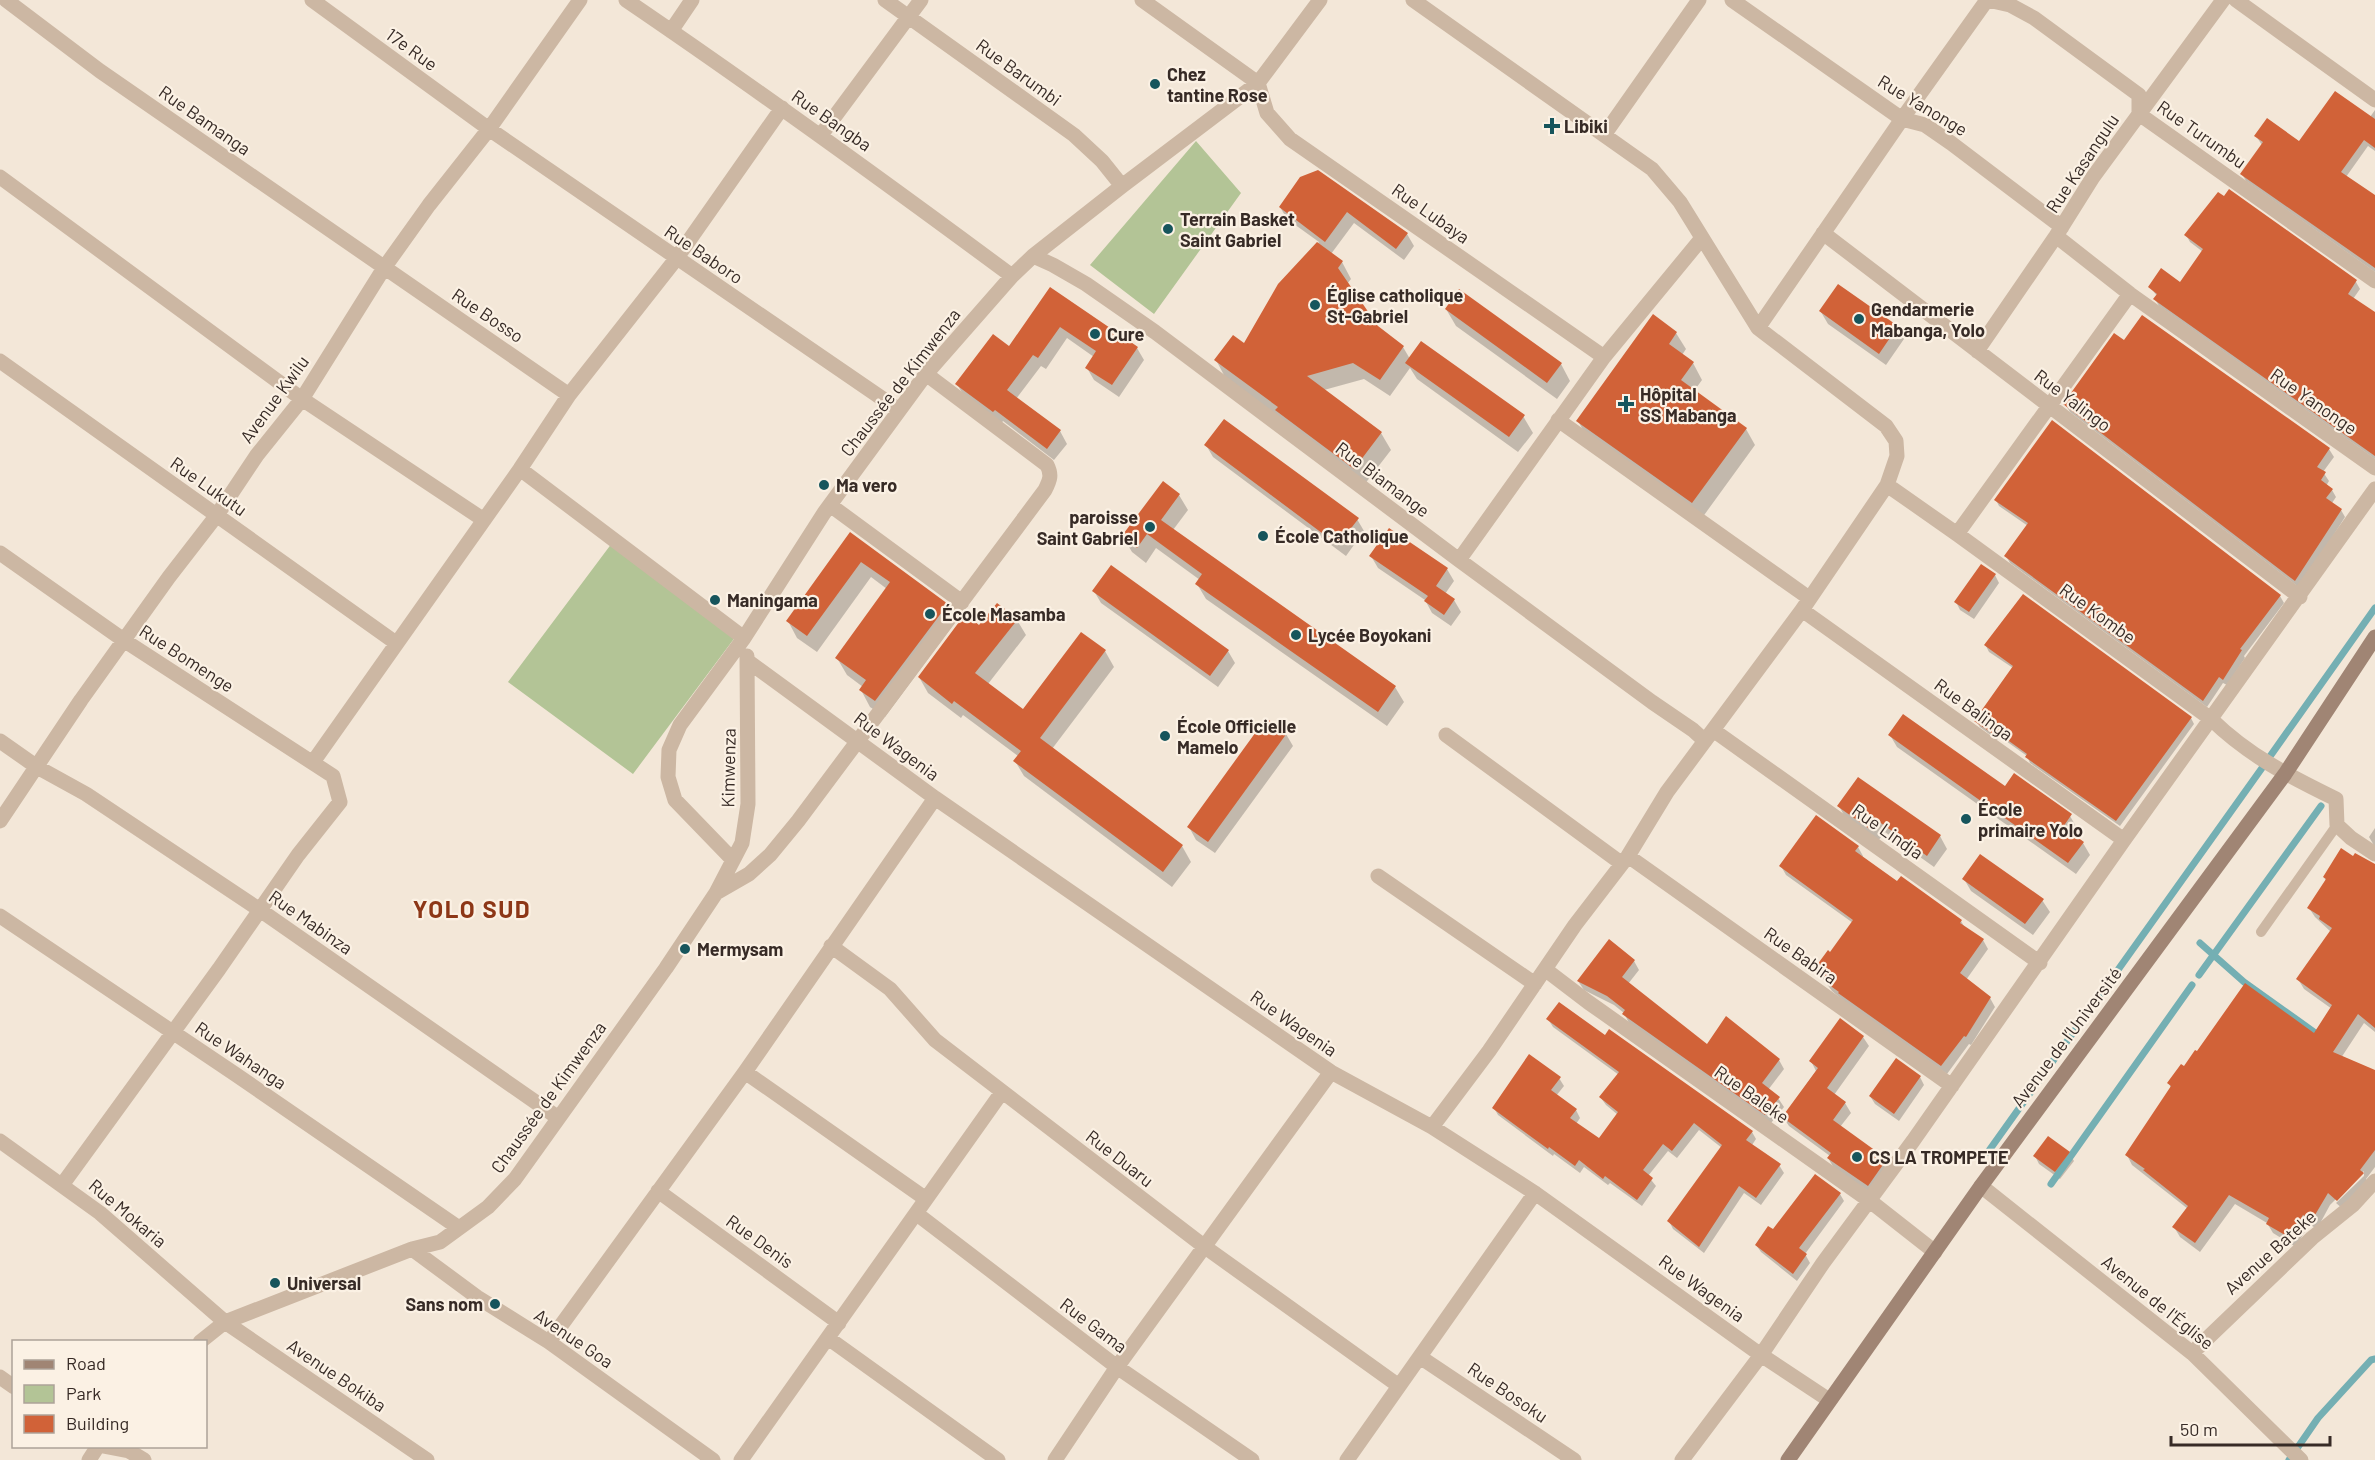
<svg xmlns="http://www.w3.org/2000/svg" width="2375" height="1460" font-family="Barlow,sans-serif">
<rect width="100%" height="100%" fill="#f3e7d8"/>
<path fill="#b3c496" d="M1196 141 1241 193 1154 314 1090 265Z
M612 543 736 636 633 774 508 682Z"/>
<path fill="#0003" d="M2375 110V151L2368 146 2346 177 2375 197V272L2246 181 2242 174 2262 145 2256 136 2300 143 2370 117Z
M1301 178 1407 234 1414 246 1404 260 1354 223 1331 254 1342 262 1351 279 1347 284 1377 327 1403 347 1410 359 1523 416 1533 433 1518 452 1417 379 1410 368 1390 396 1364 379 1324 390 1381 433 1391 450 1364 485 1225 377 1216 360 1245 345 1279 285 1319 242 1287 219 1280 207Z
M2229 192 2356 282 2360 289 2353 299 2375 314V459L2159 306 2155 299 2157 296 2150 287 2181 284 2203 252 2190 242 2186 235Z
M1839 286 1897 327 1904 339 1886 365 1828 324 1821 312Z
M1050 289 1137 348 1144 360 1119 397 1094 380 1087 368 1094 357 1067 338 1046 369 1041 366 1016 399 1060 431 1067 444 1054 460 1003 421 1001 424 964 396 957 384 1010 348Z
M1446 309 1561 364 1570 381 1557 399 1456 326Z
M2142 317 2329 449 2334 457 2323 472 2329 481 2326 486 2332 490 2336 497 2332 503 2341 510 2345 517 2300 588 2070 412 2065 404 2124 342Z
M1676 333 1686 349 1682 355 1693 363 1702 380 1694 391 1746 429 1755 445 1702 518 1587 437 1578 421Z
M1206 445 1357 519 1364 531 1346 556 1213 457Z
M1179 495 1188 510 1173 530 1395 687 1404 702 1387 726 1206 599 1197 584 1200 580 1156 548 1146 563 1132 552 1123 537Z
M1996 500 2280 596 2284 603 2244 656 2245 658 2227 685 2223 683 2207 707 2010 563 2006 556 2028 526 1999 506Z
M851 534 947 605 956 621 885 717 870 707 861 690 863 687 847 675 837 658 887 589 871 577 817 652 797 638 788 621Z
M1371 556 1447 569 1454 581 1445 594 1454 600 1461 612 1451 626 1432 613 1425 600 1378 568Z
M1995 575 1999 583 1974 619 1960 610 1956 602Z
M1094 591 1228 651 1235 663 1218 687 1101 603Z
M1017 620 1026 635 988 684 1023 711 1105 651 1114 667 1052 749 1182 846 1191 862 1172 887 1024 776 1015 761 1018 756 963 715 961 718 928 693 919 677 980 627Z
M1986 646 2191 718 2194 724 2120 826 2030 763 2027 756 1999 736 1997 740 1980 727 1976 721 2013 668 1989 652Z
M1286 734 1293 746 1215 853 1196 840 1189 827Z
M1890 735 2070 816 2077 828 2072 835 2083 843 2090 855 2076 874 1897 747Z
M1839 806 1940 836 1947 849 1934 867 1885 832 1878 841 1846 819Z
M2375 828V847L2369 837Z
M1858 847 1863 856 1862 858 1897 883 1961 921 1965 928 1983 940 1988 949 1966 980 1990 998 1995 1007 1971 1045 1969 1044 1947 1074 1845 1002 1832 991 1816 969 1831 954 1853 923 1786 875 1781 866Z
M2354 858 2375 865V1032L2364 1023 2341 1058 2375 1072V1167L2366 1179 2369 1184 2343 1209 2336 1203 2364 1176V1171L2330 1205 2317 1229 2309 1224 2296 1247 2273 1233 2267 1223 2235 1204 2200 1252 2180 1237 2174 1227 2188 1209 2132 1165 2127 1155 2171 1089 2169 1083 2184 1068 2315 1035 2332 1009 2304 989 2298 979 2331 932 2315 917 2309 908 2326 881 2324 877Z
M1964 879 2042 900 2050 912 2033 935 1971 891Z
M1634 961 1639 970 1628 984 1707 1046 1779 1060 1784 1069 1768 1090 1778 1098 1784 1107 1771 1123 1629 1023 1624 1013 1614 1005 1584 990 1578 981Z
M1548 1019 1605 1037 1752 1132 1756 1139 1752 1145 1779 1165 1784 1173 1761 1205 1744 1193 1704 1253 1673 1229 1669 1221 1722 1148 1699 1130 1677 1158 1668 1151 1648 1176 1656 1186 1642 1206 1610 1183 1608 1185 1584 1167 1580 1173 1554 1154 1553 1156 1498 1115 1494 1108 1559 1078 1564 1086 1556 1096 1576 1110 1580 1118 1576 1124 1599 1141 1618 1115 1606 1105 1601 1098 1619 1075 1553 1027Z
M1863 1037 1869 1046 1834 1095 1845 1103 1851 1113 1840 1127 1886 1160 1891 1170 1874 1195 1834 1168 1828 1158 1830 1156 1789 1126 1783 1117 1816 1071 1811 1061Z
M1920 1077 1924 1085 1899 1121 1875 1104 1870 1096Z
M2069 1153 2074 1161 2060 1179 2039 1164 2035 1156Z
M1840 1194 1844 1201 1805 1254 1810 1263 1797 1281 1761 1252 1756 1245 1774 1231Z"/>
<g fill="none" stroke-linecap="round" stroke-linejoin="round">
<path stroke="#74afb3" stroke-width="7" d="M2266 762 2375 608
M2200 943 2244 982 2321 1037
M2199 975 2321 806
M1988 1152 2262 768
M2051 1184 2192 985
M2289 1460 2318 1418 2371 1360 2375 1359"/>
</g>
<path fill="#d16238" d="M2335 91 2375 119V148L2364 140 2341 172 2375 195V268L2240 174 2263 142 2254 136 2267 118 2299 141Z
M1318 170 1408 233 1396 249 1347 212 1325 242 1279 207 1300 177Z
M2229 189 2357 280 2348 294 2375 312V456L2153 299 2157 294 2148 287 2161 268 2180 282 2203 249 2184 235 2218 192 2224 196Z
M1317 242 1343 261 1338 268 1378 326 1404 346 1380 380 1353 363 1307 376 1382 432 1354 469 1275 410 1278 407 1214 360 1233 335 1244 343 1278 284Z
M1838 284 1898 326 1879 354 1819 311Z
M1050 287 1138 347 1112 385 1085 368 1096 351 1060 327 1038 358 1033 355 1007 390 1061 430 1047 449 995 410 993 412 955 384 993 334 1009 346Z
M1459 289 1562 363 1547 383 1445 309Z
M1653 314 1677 332 1669 344 1694 362 1681 380 1747 428 1692 503 1576 421Z
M2142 315 2330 448 2317 467 2326 472 2321 480 2333 489 2326 498 2342 509 2295 581 2063 404 2114 333 2124 340Z
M1421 341 1525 415 1509 437 1405 363Z
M1224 419 1359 518 1338 545 1204 445Z
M2052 420 2281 595 2240 649 2242 650 2223 680 2219 677 2203 701 2004 556 2028 523 1994 500Z
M1163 481 1180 494 1161 520 1396 686 1378 712 1195 584 1202 574 1147 534 1137 548 1121 537Z
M1389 528 1448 568 1436 586 1455 599 1444 615 1424 601 1428 596 1369 556Z
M850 532 948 604 875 701 859 690 866 680 835 658 890 582 861 562 807 636 786 621Z
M1981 564 1996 574 1969 612 1954 602Z
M1111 565 1229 650 1210 676 1092 591Z
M2023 594 2192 717 2116 821 2025 757 2027 754 1995 731 1993 734 1974 721 2013 666 1984 645Z
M997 603 1018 619 975 673 1023 709 1081 632 1106 650 1040 738 1183 845 1163 872 1013 761 1021 751 954 701 952 704 918 677 965 614 979 625Z
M1903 714 2005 786 2014 773 2072 814 2063 827 2084 842 2068 863 1888 735Z
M1266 718 1287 733 1208 842 1187 827Z
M1858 777 1941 835 1927 856 1878 821 1871 830 1837 806Z
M1816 815 1859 846 1855 851 1897 881 1901 876 1962 920 1960 923 1984 939 1960 973 1991 997 1966 1037 1964 1036 1941 1066 1838 993 1839 992 1825 982 1827 978 1814 969 1828 950 1830 952 1853 920 1779 866Z
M2341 848 2353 856 2355 853 2375 864V1028L2358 1014 2333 1052 2375 1070V1150L2360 1170 2364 1173 2337 1201 2328 1193 2312 1220 2303 1215 2290 1238 2266 1224 2269 1218 2229 1195 2195 1243 2172 1227 2188 1206 2143 1170 2145 1169 2125 1155 2171 1086 2167 1083 2181 1064 2184 1066 2195 1050 2197 1051 2245 983 2314 1033 2332 1005 2296 979 2332 928 2319 919 2320 916 2307 908 2326 879 2323 877Z
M1980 854 2044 899 2025 924 1962 879Z
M1609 939 1635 960 1622 977 1707 1044 1726 1016 1780 1059 1762 1083 1780 1097 1765 1115 1622 1014 1625 1010 1607 996 1577 981Z
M1559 1002 1605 1035 1609 1029 1753 1131 1746 1140 1781 1164 1756 1198 1739 1186 1699 1247 1667 1221 1722 1145 1694 1123 1672 1151 1663 1144 1643 1170 1653 1178 1637 1200 1605 1176 1603 1179 1579 1160 1575 1166 1549 1147 1548 1149 1492 1108 1529 1054 1561 1077 1551 1090 1577 1109 1570 1118 1599 1138 1618 1112 1599 1097 1619 1072 1546 1019Z
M1840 1018 1864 1036 1827 1088 1846 1102 1833 1120 1887 1159 1868 1186 1827 1158 1831 1153 1782 1117 1818 1068 1809 1061Z
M1896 1058 1921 1076 1894 1114 1869 1096Z
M2048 1136 2070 1152 2055 1172 2033 1156Z
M1815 1174 1841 1193 1799 1248 1807 1254 1793 1274 1755 1245 1768 1226 1773 1229Z"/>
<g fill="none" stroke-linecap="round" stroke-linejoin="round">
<path stroke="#ccb7a3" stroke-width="10" d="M2261 932 2337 825"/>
<path stroke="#ccb7a3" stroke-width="15" d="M6 0 100 71 569 395
M312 0 489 129 899 410
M626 0C757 89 885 182 1012 276
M885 0 1074 135 1102 161 1122 186
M1142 0 1258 83 1267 113 1290 139 1604 357
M1413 0 1652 169 1680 202 1758 328 1886 426 1896 441 1897 456 1887 485 1802 610 1667 792 1628 856 1575 925 1489 1051 1432 1127
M1732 0 1902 119 1925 125 1951 143 2062 227
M1988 0 2010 5 2034 18 2139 95V114L2375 281
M2236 0 2375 100
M671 31 692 0
M821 135 921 0
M1604 135 1699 0
M0 177 302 399 484 520
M1823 233 2300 597
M2056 236 2130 294 2375 468
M1033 256 1053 265 1086 284 1155 332 1459 560 1652 702 1693 730 1705 741
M1758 328 1902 119 1987 0
M1977 351 2056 236 2093 177 2223 0
M0 361 396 643
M1558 420 1809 598
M520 469 744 638
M1887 485 1957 534 2211 719C2249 756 2289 776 2336 799L2337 825 2351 838 2375 854
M830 505 962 602
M1957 534 2130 294
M0 553 125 641 333 776 340 802 298 855 219 969 62 1185
M1459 560 1604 357 1702 238
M1802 610 2124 840
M749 662 935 798 1331 1072 1432 1127 1535 1193 1761 1355 1829 1400
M1713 730 2040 963
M1446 735 1621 863
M0 741 37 767 86 794 260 910 557 1117
M313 762 520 469 569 395 676 259 782 108
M0 821 81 700 169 577 217 515 257 455 302 399 384 268 429 205 489 129 580 0
M1628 856 1952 1086
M733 860 675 800 668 777 669 750 680 725 744 638 824 513 926 374 1012 276 1033 256 1122 186 1258 83 1320 0
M1378 876 1535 984
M716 893 749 874 770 855 798 821 1045 490C1050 480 1052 475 1047 465L926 374
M0 916 235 1074 459 1228
M831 946 890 989 935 1040 1205 1247 1399 1386
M1546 970 1588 1002 1870 1201 1935 1252
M745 1072 926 1199
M0 1141 100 1213 225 1322 427 1460
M1981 1186 2192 1353 2301 1460
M658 1191 839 1323
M917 1214 1117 1367 1252 1460
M412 1249 477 1297 549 1342 713 1460
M828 1338 998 1460
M200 1342 225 1322 412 1249 440 1242 488 1207 515 1179 666 968 716 893 742 843 748 804 747 656
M549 1342 745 1072 935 798
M2192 1353 2312 1238 2353 1205 2375 1181
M1420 1357 1574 1460
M0 1377 14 1387
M103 1446 129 1451 144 1460
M89 1460 98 1446
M741 1460 1002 1092
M1055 1460 1117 1367 1331 1072
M1347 1460 1535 1193
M1682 1460 1761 1355 1823 1263 1913 1141 2124 840 2375 489"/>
<path stroke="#a08574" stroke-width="15" d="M1788 1460 1981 1186 2285 774 2375 637"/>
</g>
<g fill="#17555c" stroke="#fbf1e4" stroke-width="2">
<circle cx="1155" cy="84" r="6"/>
<path d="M1549 117h6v6h6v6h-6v6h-6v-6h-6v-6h6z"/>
<circle cx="1168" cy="229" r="6"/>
<circle cx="1315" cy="305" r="6"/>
<circle cx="1859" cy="319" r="6"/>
<circle cx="1095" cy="334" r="6"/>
<path d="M1623 395h6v6h6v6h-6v6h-6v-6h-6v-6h6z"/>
<circle cx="824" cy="485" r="6"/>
<circle cx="1150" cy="527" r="6"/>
<circle cx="1263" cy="536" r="6"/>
<circle cx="715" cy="600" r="6"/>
<circle cx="930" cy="614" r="6"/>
<circle cx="1296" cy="635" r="6"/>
<circle cx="1165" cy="736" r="6"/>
<circle cx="1966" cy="819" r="6"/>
<circle cx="685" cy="949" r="6"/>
<circle cx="1857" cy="1157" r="6"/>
<circle cx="275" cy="1283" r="6"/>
<circle cx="495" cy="1304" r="6"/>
</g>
<g text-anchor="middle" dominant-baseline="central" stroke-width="4.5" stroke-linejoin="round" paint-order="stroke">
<g font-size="18" fill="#372b26" stroke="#fbf1e4">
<text transform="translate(412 49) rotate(36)">17e Rue</text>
<text transform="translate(1019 72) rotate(36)">Rue Barumbi</text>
<text transform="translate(1923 105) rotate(31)">Rue Yanonge</text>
<text transform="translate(205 120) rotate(35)">Rue Bamanga</text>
<text transform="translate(832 120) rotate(35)">Rue Bangba</text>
<text transform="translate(2202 134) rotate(35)">Rue Turumbu</text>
<text transform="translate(2082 163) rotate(-56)">Rue Kasangulu</text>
<text transform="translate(1431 213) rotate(35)">Rue Lubaya</text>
<text transform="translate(704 254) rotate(34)">Rue Baboro</text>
<text transform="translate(488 315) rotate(34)">Rue Bosso</text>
<text transform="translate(900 382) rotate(-52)">Chaussée de Kimwenza</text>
<text transform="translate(274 399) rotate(-54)">Avenue Kwilu</text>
<text transform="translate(2073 400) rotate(37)">Rue Yalingo</text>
<text transform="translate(2314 401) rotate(35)">Rue Yanonge</text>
<text transform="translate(1383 479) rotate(37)">Rue Biamange</text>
<text transform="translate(209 486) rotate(35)">Rue Lukutu</text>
<text transform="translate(2098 613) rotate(36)">Rue Kombe</text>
<text transform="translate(187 658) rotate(33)">Rue Bomenge</text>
<text transform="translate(1974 709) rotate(36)">Rue Balinga</text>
<text transform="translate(897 746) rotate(37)">Rue Wagenia</text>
<text transform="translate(728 768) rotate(-89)">Kimwenza</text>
<text transform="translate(1888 831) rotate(35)">Rue Lindja</text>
<text transform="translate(311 922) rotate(35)">Rue Mabinza</text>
<text transform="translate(1801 955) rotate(35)">Rue Babira</text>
<text transform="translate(1294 1023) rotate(35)">Rue Wagenia</text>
<text transform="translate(2066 1037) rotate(-53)">Avenue de l’Université</text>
<text transform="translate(241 1055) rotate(34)">Rue Wahanga</text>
<text transform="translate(1752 1094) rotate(35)">Rue Baleke</text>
<text transform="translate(548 1097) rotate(-54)">Chaussée de Kimwenza</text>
<text transform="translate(1120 1158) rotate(38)">Rue Duaru</text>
<text transform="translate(128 1213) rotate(40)">Rue Mokaria</text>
<text transform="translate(760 1241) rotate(36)">Rue Denis</text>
<text transform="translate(2270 1252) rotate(-42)">Avenue Bateke</text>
<text transform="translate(1702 1288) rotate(36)">Rue Wagenia</text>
<text transform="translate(2158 1302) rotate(39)">Avenue de l'Église</text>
<text transform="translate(1094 1325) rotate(37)">Rue Gama</text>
<text transform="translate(574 1338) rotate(34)">Avenue Goa</text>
<text transform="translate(337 1375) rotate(34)">Avenue Bokiba</text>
<text transform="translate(1508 1392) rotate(34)">Rue Bosoku</text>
</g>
<g font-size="18" font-weight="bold" fill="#372b26" stroke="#fbf1e4" text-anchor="start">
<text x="1167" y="74">Chez<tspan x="1167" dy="21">tantine Rose</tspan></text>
<text x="1564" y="126">Libiki</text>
<text x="1180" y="219">Terrain Basket<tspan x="1180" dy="21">Saint Gabriel</tspan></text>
<text x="1327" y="295">Église catholique<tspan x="1327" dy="21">St-Gabriel</tspan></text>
<text x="1871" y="309">Gendarmerie<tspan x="1871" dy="21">Mabanga, Yolo</tspan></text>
<text x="1107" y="334">Cure</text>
<text x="1640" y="394">Hôpital<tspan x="1640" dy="21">SS Mabanga</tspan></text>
<text x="836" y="485">Ma vero</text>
<text x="1138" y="517" text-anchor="end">paroisse<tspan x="1138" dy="21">Saint Gabriel</tspan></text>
<text x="1275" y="536">École Catholique</text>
<text x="727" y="600">Maningama</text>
<text x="942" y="614">École Masamba</text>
<text x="1308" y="635">Lycée Boyokani</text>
<text x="1177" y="726">École Officielle<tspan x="1177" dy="21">Mamelo</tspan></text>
<text x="1978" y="809">École<tspan x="1978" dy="21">primaire Yolo</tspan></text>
<text x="697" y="949">Mermysam</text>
<text x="1869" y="1157">CS LA TROMPETE</text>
<text x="287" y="1283">Universal</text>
<text x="483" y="1304" text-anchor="end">Sans nom</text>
</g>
<g font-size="24" font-weight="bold" letter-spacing="1.5" fill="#8d3717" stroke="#fbf1e4">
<text x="472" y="908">YOLO SUD</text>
</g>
</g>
<rect x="12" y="1340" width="195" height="108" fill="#fbf1e4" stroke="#ada298" stroke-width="1.5"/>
<rect x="24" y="1360" width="30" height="9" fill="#a08574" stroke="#ada298" stroke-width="1.5"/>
<text x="66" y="1370" font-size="18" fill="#372b26">Road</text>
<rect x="24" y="1385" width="30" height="18" fill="#b3c496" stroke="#ada298" stroke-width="1.5"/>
<text x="66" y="1400" font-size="18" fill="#372b26">Park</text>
<rect x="24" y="1415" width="30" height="18" fill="#d16238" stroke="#ada298" stroke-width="1.5"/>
<text x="66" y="1430" font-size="18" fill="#372b26">Building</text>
<path d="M2171 1436v9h159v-9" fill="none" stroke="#372b26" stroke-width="3"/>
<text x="2180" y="1436" font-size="18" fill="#372b26" stroke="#fbf1e4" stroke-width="4.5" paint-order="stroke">50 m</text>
</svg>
